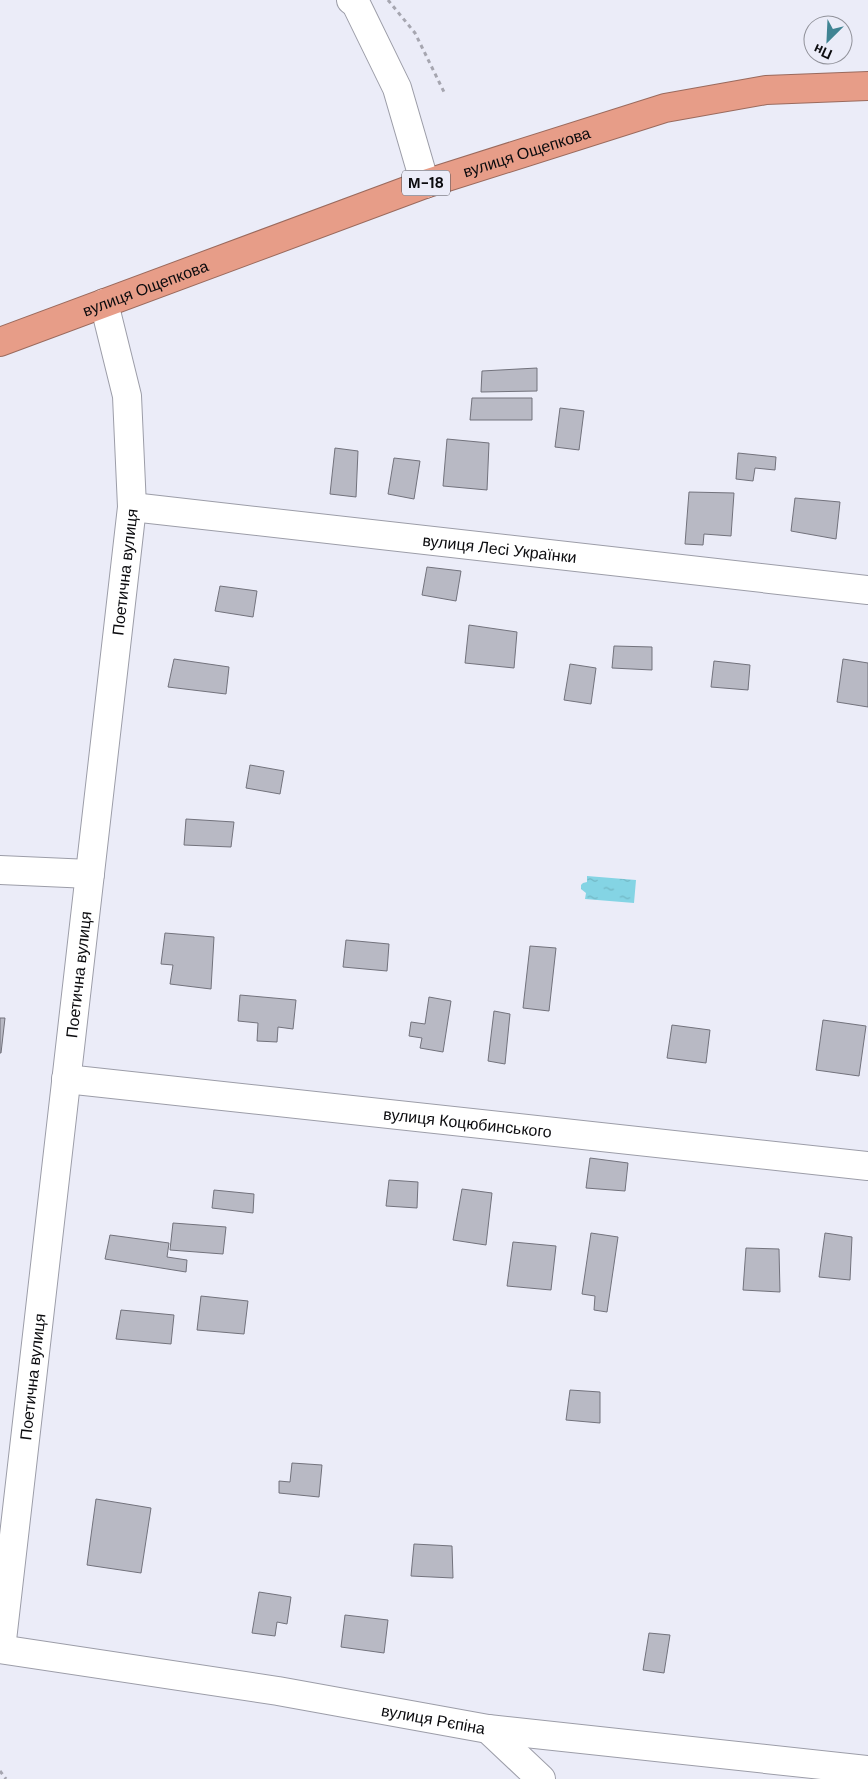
<svg xmlns="http://www.w3.org/2000/svg" width="868" height="1779" font-family="'DM Sans',sans-serif">
<defs>
<pattern id="water-ripples" width="26" height="14" patternUnits="userSpaceOnUse" patternTransform="scale(1.25)"><rect width="26" height="14" fill="#84d4e4"/><path d="M2 4q2-2 4 0t4 0M15 11q2-2 4 0t4 0" fill="none" stroke="#71b5c2"/></pattern>
</defs>
<rect width="100%" height="100%" fill="#ebecf8"/>
<path fill="url(#water-ripples)" d="M587 876 636 880 634 903 585 899 586 893 581 889V885L583 883 587 882Z"/>
<path fill="#b8b9c4" stroke="#72727c" d="M537 368V391L481 392 482 371Z
M472 398H532V420H470Z
M560 408 584 411 579 450 555 447Z
M447 439 489 443 487 490 443 486Z
M335 448 358 451 356 497 330 494Z
M738 453 776 457 775 470 755 468 753 481 736 479Z
M394 458 420 461 414 499 388 494Z
M689 492 734 493 731 536 704 534 703 545 685 544Z
M795 498 840 502 836 539 791 531Z
M427 567 461 571 456 601 422 595Z
M220 586 257 591 253 617 215 611Z
M469 625 517 632 514 668 465 663Z
M614 646 652 647V670L612 668Z
M174 659 229 667 226 694 168 687Z
M843 659 868 663V707L837 702Z
M714 661 750 665 748 690 711 687Z
M570 664 596 668 591 704 564 700Z
M250 765 284 771 280 794 246 788Z
M186 819 234 822 231 847 184 845Z
M165 933 214 937 211 989 170 984 173 965 161 964Z
M346 940 389 944 387 971 343 967Z
M530 946 556 948 549 1011 523 1008Z
M240 995 296 1000 293 1029 278 1027 277 1042 257 1041 258 1023 238 1021Z
M429 997 451 1001 443 1052 420 1048 422 1038 409 1036 411 1022 425 1024Z
M494 1011 510 1014 505 1064 488 1061Z
M0 1018H5L1 1053H0Z
M823 1020 866 1026 859 1076 816 1070Z
M672 1025 710 1030 706 1063 667 1058Z
M590 1158 628 1163 625 1191 586 1188Z
M389 1180 418 1182 417 1208 386 1206Z
M462 1189 492 1193 486 1245 453 1240Z
M214 1190 254 1194 253 1213 212 1208Z
M173 1223 226 1227 223 1254 170 1250Z
M591 1233 618 1237 607 1312 594 1310 595 1296 582 1294Z
M825 1233 852 1237 850 1280 819 1277Z
M110 1235 169 1243 167 1257 187 1260 186 1272 105 1259Z
M513 1242 556 1246 551 1290 507 1286Z
M746 1248 779 1249 780 1292 743 1290Z
M201 1296 248 1301 244 1334 197 1330Z
M121 1310 174 1315 171 1344 116 1339Z
M570 1390 600 1392V1423L566 1420Z
M292 1463 322 1465 319 1497 279 1493V1481L290 1482Z
M96 1499 151 1508 141 1573 87 1565Z
M414 1544 452 1546 453 1578 411 1576Z
M259 1592 291 1597 287 1624 277 1622 275 1636 252 1633Z
M345 1615 388 1620 384 1653 341 1647Z
M649 1633 670 1635 664 1673 643 1670Z"/>
<g fill="none" stroke-linecap="round" stroke-linejoin="round">
<g stroke="#9c9da8" stroke-width="30">
<g id="minor">
<path d="M351 0 356 4 397 88 425 184"/>
<path id="s1" d="M132 507 868 590"/>
<path d="M0 870 90 874"/>
<path id="s2" d="M66 1079 868 1166"/>
<path id="s3" d="M0 1649 278 1691 488 1729 868 1770"/>
<path id="s4" d="M1 1649 132 507 127 396 104 303"/>
<path d="M488 1729 541 1779"/>
</g>
</g>
<g stroke="#9a6a5d" stroke-width="30">
<g id="highway">
<path id="s5" d="M0 342 425 184 665 108 766 90 868 86"/>
</g>
</g>
<path stroke="#a6a6b0" stroke-width="3" stroke-dasharray="4 4" stroke-linecap="butt" d="M388 0 415 33 444 92
M0 1771 6 1779"/>
<use href="#minor" stroke="#fff" stroke-width="28"/>
<use href="#highway" stroke="#e79d88" stroke-width="28"/>
</g>
<g text-anchor="middle" dominant-baseline="central" stroke-width="4.5" stroke-linejoin="round" paint-order="stroke">
<rect fill="#ebecf8" stroke="#4e4e54" stroke-width="1" x="402" y="170.5" width="48" height="25" rx="4"/>
<g font-size="15" font-weight="bold" fill="#0b0b0e">
<text x="426" y="183">М-18</text>
</g>
<g font-size="16" fill="#0b0b0e" stroke="#ebecf8">
<text stroke="none"><textPath href="#s5" startOffset="560">вулиця Ощепкова</textPath></text>
<text stroke="none"><textPath href="#s5" startOffset="155">вулиця Ощепкова</textPath></text>
<text stroke="none"><textPath href="#s1" startOffset="370">вулиця Лесі Українки</textPath></text>
<text stroke="none"><textPath href="#s4" startOffset="1084">Поетична вулиця</textPath></text>
<text stroke="none"><textPath href="#s4" startOffset="679">Поетична вулиця</textPath></text>
<text stroke="none"><textPath href="#s2" startOffset="404">вулиця Коцюбинського</textPath></text>
<text stroke="none"><textPath href="#s4" startOffset="274">Поетична вулиця</textPath></text>
<text stroke="none"><textPath href="#s3" startOffset="439">вулиця Рєпіна</textPath></text>
</g>
</g>
<g transform="translate(828 40) rotate(204)"><circle r="24" fill="#ebecf8" stroke="#91929a"/>
<path d="M0-4L9 19L0 12L-9 19Z" fill="#408493"/>
<text y="-8" font-size="14" font-weight="bold" text-anchor="middle" fill="#0b0b0e">Пн</text>
</g>
</svg>
